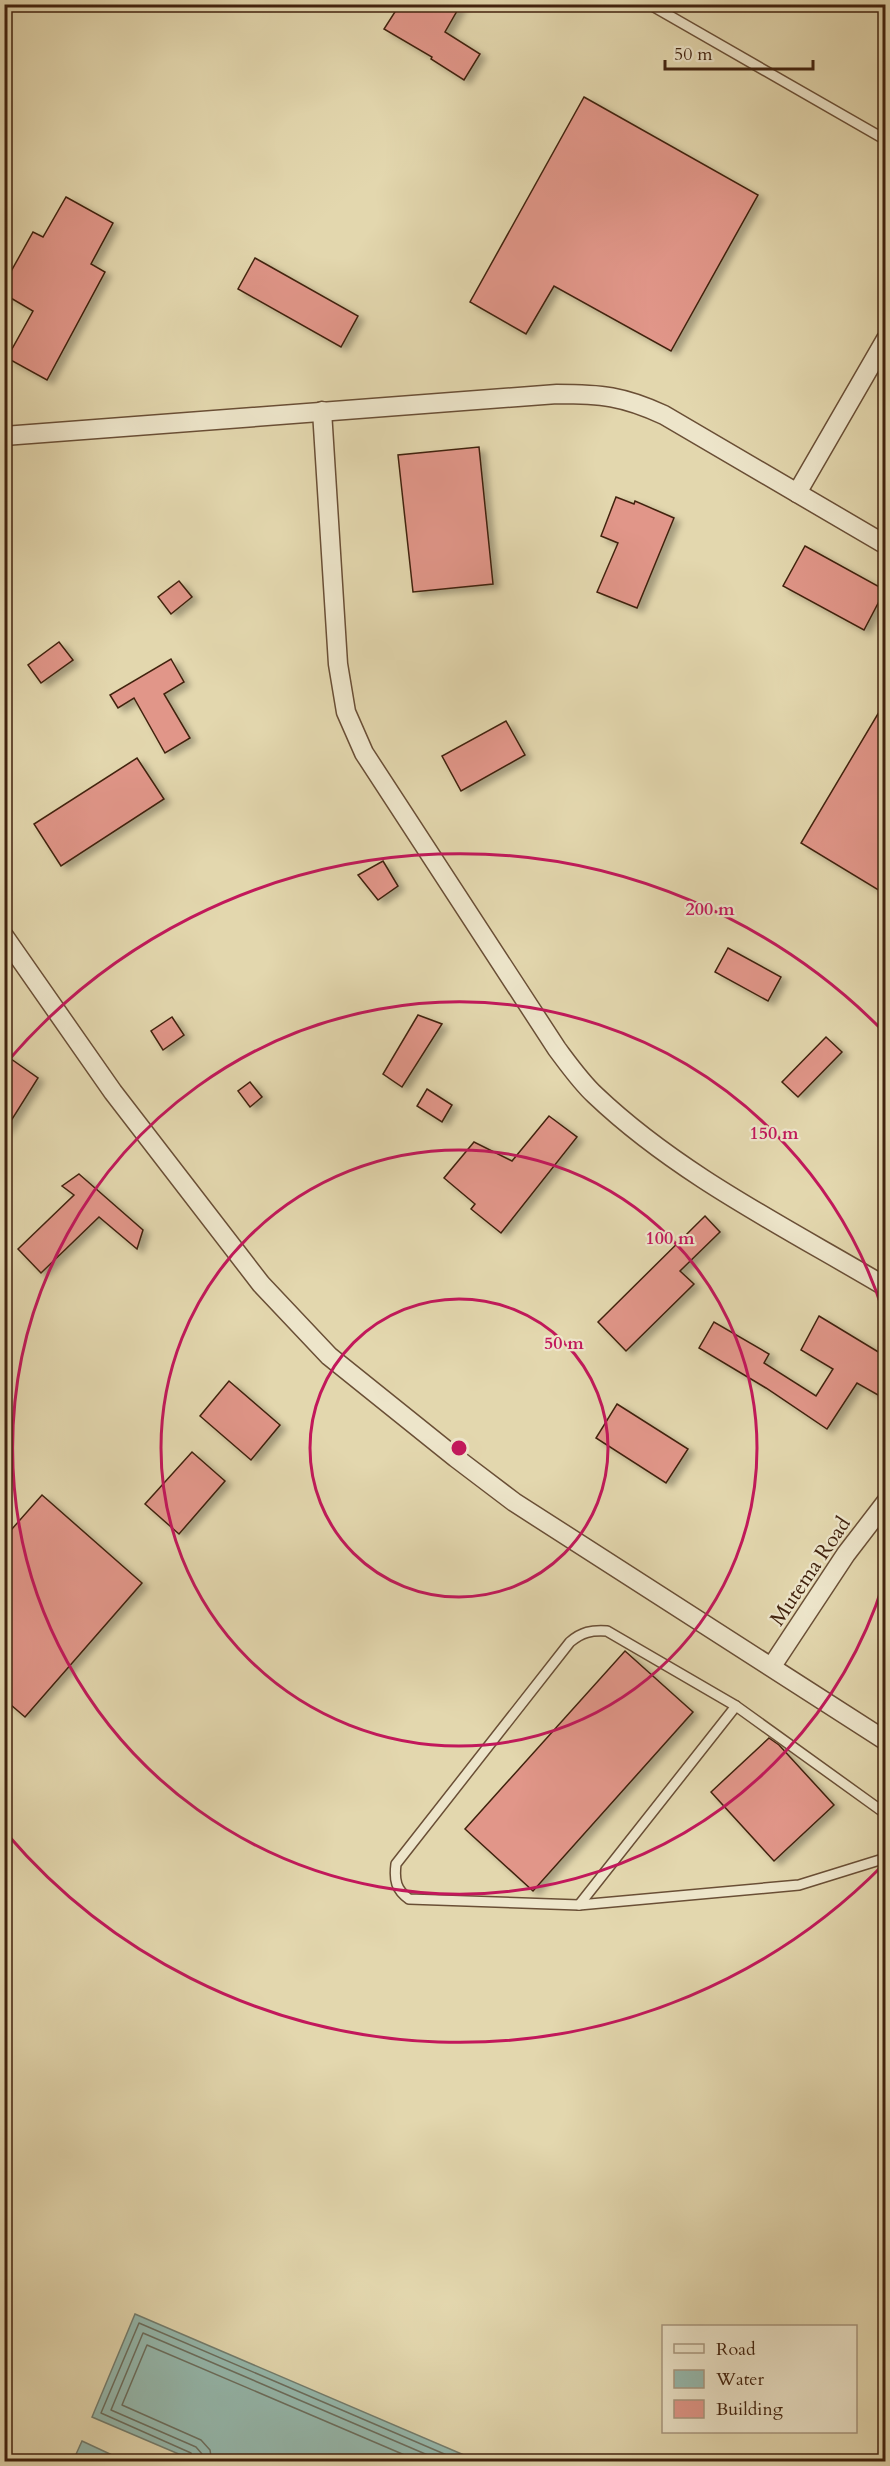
<svg xmlns="http://www.w3.org/2000/svg" width="890" height="2466" font-family="Cardo,serif">
<style>
.water{fill:#95b9ae;stroke:#737d6e;stroke-width:1.5}
.lines{fill:none;stroke-linecap:round;stroke-linejoin:round}
.shore{stroke:#6b6e5e;stroke-width:1.5}
.building{fill:#e19689;stroke:#41220e;stroke-width:1.5;filter:url(#shadow)}
.lane-casing{stroke:#6a4f36;stroke-width:12}
.street-casing{stroke:#6a4f36;stroke-width:21}
.lane{stroke:#ede5ca;stroke-width:9}
.street{stroke:#ede5ca;stroke-width:18}
.ring{fill:none;stroke:#c2185b;stroke-width:3}
.labels{text-anchor:middle;stroke-width:4.5;stroke-linejoin:round;paint-order:stroke}
.street-label{font-size:21px;fill:#41220e;stroke:#ede5ca}
.centre{fill:#c2185b;stroke:#ede5ca;stroke-width:3}
.ring-label{font-size:18px;text-anchor:middle;font-weight:bold;fill:#c2185b;stroke:#ede5ca;stroke-width:4.5;stroke-linejoin:round;paint-order:stroke}
</style>
<defs>
<filter id="shadow"><feDropShadow dx="6" dy="4" stdDeviation="3" flood-color="#0004"/></filter>
</defs>
<rect width="100%" height="100%" fill="#e3d7ae"/>
<filter id="stains"><feTurbulence type="fractalNoise" baseFrequency=".00333" numOctaves="4"/><feColorMatrix values="0 0 0 0 .2 0 0 0 0 .09 0 0 0 0 .02 0 0 0 .5 -.17"/></filter>
<radialGradient id="worn" r=".72"><stop offset=".6" stop-color="#630" stop-opacity="0"/><stop offset="1" stop-color="#630" stop-opacity=".3"/></radialGradient>
<g class="water">
<path d="M 135,2314 L 478,2461 L 195,2461 L 92,2417 Z"/>
<path d="M 82,2441 L 125,2461 L 73,2461 Z"/>
</g>
<g class="lines">
<g class="shore">
<path d="M 195,2462 L 191,2453 L 101,2413 L 139,2323 L 463,2462"/>
<path d="M 203,2462 L 202,2454 L 196,2447 L 111,2410 L 143,2333 L 444,2462"/>
<path d="M 212,2462 L 210,2450 L 201,2440 L 122,2405 L 147,2345 L 421,2462"/>
</g>
</g>
<g class="building">
<path d="M 400,4 L 461,4 L 445,32 L 480,54 L 464,80 L 431,59 L 432,57 L 384,29 Z"/>
<path d="M 584,97 L 758,195 L 671,351 L 554,286 L 526,334 L 470,302 Z"/>
<path d="M 66,197 L 113,223 L 91,264 L 105,272 L 47,380 L 7,358 L 33,311 L 4,294 L 4,284 L 33,232 L 43,237 Z"/>
<path d="M 255,258 L 358,316 L 341,347 L 238,289 Z"/>
<path d="M 479,447 L 493,584 L 413,592 L 398,455 Z"/>
<path d="M 616,497 L 634,504 L 635,501 L 674,518 L 637,608 L 597,592 L 618,543 L 601,536 Z"/>
<path d="M 805,546 L 885,590 L 864,630 L 783,586 Z"/>
<path d="M 179,581 L 192,597 L 171,614 L 158,597 Z"/>
<path d="M 59,642 L 73,660 L 41,683 L 28,665 Z"/>
<path d="M 171,659 L 184,682 L 164,694 L 190,738 L 165,753 L 134,698 L 118,708 L 110,695 Z"/>
<path d="M 885,702 L 885,894 L 801,843 Z"/>
<path d="M 506,721 L 525,755 L 461,791 L 442,756 Z"/>
<path d="M 137,758 L 164,799 L 61,866 L 34,824 Z"/>
<path d="M 383,861 L 398,886 L 378,900 L 358,875 Z"/>
<path d="M 728,948 L 781,977 L 768,1001 L 715,972 Z"/>
<path d="M 418,1015 L 442,1024 L 402,1087 L 383,1074 Z"/>
<path d="M 172,1017 L 184,1035 L 163,1050 L 151,1031 Z"/>
<path d="M 826,1037 L 842,1052 L 798,1097 L 782,1082 Z"/>
<path d="M 4,1054 L 38,1078 L 4,1132 Z"/>
<path d="M 250,1082 L 262,1097 L 250,1107 L 238,1091 Z"/>
<path d="M 427,1089 L 452,1105 L 442,1122 L 417,1106 Z"/>
<path d="M 549,1116 L 577,1137 L 501,1233 L 471,1209 L 475,1204 L 444,1178 L 474,1142 L 512,1161 Z"/>
<path d="M 79,1174 L 143,1230 L 137,1249 L 99,1217 L 41,1273 L 18,1249 L 74,1195 L 62,1186 Z"/>
<path d="M 705,1216 L 720,1232 L 680,1271 L 694,1284 L 626,1351 L 598,1322 Z"/>
<path d="M 819,1316 L 885,1356 L 885,1382 L 878,1395 L 857,1383 L 827,1429 L 766,1388 L 699,1348 L 714,1322 L 769,1354 L 764,1363 L 816,1396 L 833,1369 L 801,1350 Z"/>
<path d="M 229,1381 L 280,1425 L 251,1460 L 200,1416 Z"/>
<path d="M 617,1404 L 688,1449 L 666,1483 L 596,1438 Z"/>
<path d="M 192,1452 L 225,1481 L 179,1534 L 145,1504 Z"/>
<path d="M 42,1495 L 142,1583 L 25,1717 L 4,1699 L 4,1538 Z"/>
<path d="M 625,1651 L 693,1712 L 533,1891 L 465,1829 Z"/>
<path d="M 769,1738 L 779,1745 L 834,1805 L 774,1861 L 711,1792 Z"/>
</g>
<g class="lines">
<defs>
<g id="lane">
<path d="M 649,4 L 886,140"/>
<path d="M 886,1814 L 736,1706 L 607,1631 C 591,1630 582,1632 570,1642 L 396,1864 C 394,1880 396,1890 409,1899 L 579,1905 L 799,1885 L 886,1858"/>
<path d="M 579,1905 L 736,1706"/>
</g>
<g id="street">
<path d="M 322,411 L 338,664 L 346,712 L 364,753 L 557,1049 C 569,1065 581,1082 595,1095 C 679,1175 787,1228 886,1287"/>
<path d="M 4,436 L 557,394 C 601,394 623,396 664,415 L 886,545"/>
<path d="M 797,493 L 886,339"/>
<path d="M 4,936 L 113,1092 L 261,1284 L 329,1356 L 456,1458 L 514,1502 L 886,1741"/>
<path d="M 772,1666 L 846,1554 L 886,1502"/>
</g>
</defs>
<use href="#lane" class="lane-casing"/>
<use href="#street" class="street-casing"/>
<use href="#lane" class="lane"/>
<use href="#street" class="street"/>
</g>
<g class="ring">
<circle cx="459" cy="1448" r="149"/>
<circle cx="459" cy="1448" r="298"/>
<path d="M884 1582A446 446 0 1 1 884 1314"/>
<path d="M883 1865A595 595 0 0 1 7 1834M7 1062A595 595 0 0 1 883 1031"/>
</g>
<g class="labels">
<g class="street-label">
<text transform="translate(810 1571) rotate(-56)" y="7">Mutema Road</text>
</g>
</g>
<circle cx="459" cy="1448" r="9" class="centre"/>
<g class="ring-label">
<text x="710" y="915">200 m</text>
<text x="774" y="1139">150 m</text>
<text x="670" y="1244">100 m</text>
<text x="564" y="1349">50 m</text>
</g>
<rect width="890" height="2466" fill="none" stroke="#e3d7ae" stroke-width="24"/>
<rect x="6" y="6" width="878" height="2454" fill="none" stroke="#41220e" stroke-width="3"/>
<rect x="12" y="12" width="866" height="2442" fill="none" stroke="#41220e" stroke-width="1.5"/>
<rect x="662" y="2325" width="195" height="108" fill="#ede5ca" stroke="#a8977f" stroke-width="1.5"/>
<rect x="674" y="2344" width="30" height="9" fill="#ede5ca" stroke="#a8977f" stroke-width="1.5"/>
<text x="716" y="2355" font-size="18" fill="#41220e">Road</text>
<rect x="674" y="2370" width="30" height="18" fill="#95b9ae" stroke="#a8977f" stroke-width="1.5"/>
<text x="716" y="2385" font-size="18" fill="#41220e">Water</text>
<rect x="674" y="2400" width="30" height="18" fill="#e19689" stroke="#a8977f" stroke-width="1.5"/>
<text x="716" y="2415" font-size="18" fill="#41220e">Building</text>
<path d="M665 60v9h148v-9" fill="none" stroke="#41220e" stroke-width="3"/>
<text x="674" y="60" font-size="18" fill="#41220e" stroke="#ede5ca" stroke-width="4.5" paint-order="stroke">50 m</text>
<rect width="100%" height="100%" filter="url(#stains)"/>
<rect width="100%" height="100%" fill="url(#worn)"/>
</svg>
